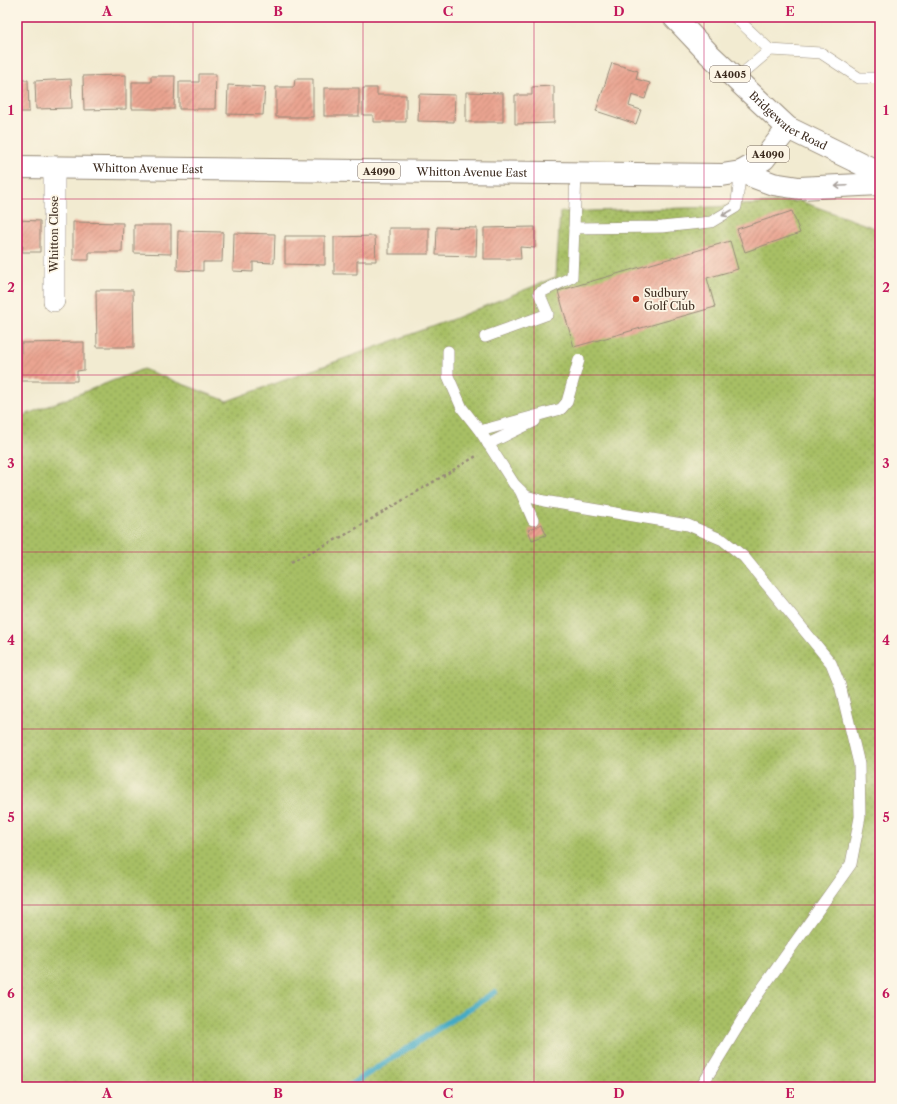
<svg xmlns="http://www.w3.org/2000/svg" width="897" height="1104" font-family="'Libre Caslon Text',serif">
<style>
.grass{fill:url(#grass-dots);stroke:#717442}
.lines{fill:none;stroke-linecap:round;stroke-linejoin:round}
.stream{stroke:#45aac5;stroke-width:6}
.building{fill:url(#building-hatch)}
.service-casing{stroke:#968a78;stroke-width:12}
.minor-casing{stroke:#968a78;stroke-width:22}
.primary-casing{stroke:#968a78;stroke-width:24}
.path{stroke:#968a78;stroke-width:2.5;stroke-dasharray:3 3;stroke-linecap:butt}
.service{stroke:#fff;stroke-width:11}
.minor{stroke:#fff;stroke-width:21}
.primary{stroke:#fff;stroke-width:22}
.oneway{stroke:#a79f9a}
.grid{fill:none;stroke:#c2185b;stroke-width:1;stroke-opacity:0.55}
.poi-dot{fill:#c8321e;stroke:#fcf5e5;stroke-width:1.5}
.labels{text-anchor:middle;stroke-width:3.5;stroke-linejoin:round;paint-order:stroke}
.shield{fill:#fcf5e5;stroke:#75675a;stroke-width:1}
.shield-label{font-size:10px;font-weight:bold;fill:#3b2a1e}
.street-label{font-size:11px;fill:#3b2a1e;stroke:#fcf5e5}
.poi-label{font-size:11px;fill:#3b2a1e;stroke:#fcf5e5;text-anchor:start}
.neatline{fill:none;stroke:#c2185b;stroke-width:1.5}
.grid-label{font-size:13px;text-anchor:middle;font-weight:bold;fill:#c2185b}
</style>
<defs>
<pattern id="grass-dots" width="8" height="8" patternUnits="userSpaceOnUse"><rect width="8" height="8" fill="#a7bf65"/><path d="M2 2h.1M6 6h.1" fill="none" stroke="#899b53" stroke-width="1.8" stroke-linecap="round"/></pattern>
<pattern id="building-hatch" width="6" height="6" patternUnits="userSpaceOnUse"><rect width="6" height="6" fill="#eaa491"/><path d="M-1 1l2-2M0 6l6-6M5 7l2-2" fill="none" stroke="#bf8676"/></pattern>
</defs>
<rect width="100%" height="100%" fill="#fcf5e5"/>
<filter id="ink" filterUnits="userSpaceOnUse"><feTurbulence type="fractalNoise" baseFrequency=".025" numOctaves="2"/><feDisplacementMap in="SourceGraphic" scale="8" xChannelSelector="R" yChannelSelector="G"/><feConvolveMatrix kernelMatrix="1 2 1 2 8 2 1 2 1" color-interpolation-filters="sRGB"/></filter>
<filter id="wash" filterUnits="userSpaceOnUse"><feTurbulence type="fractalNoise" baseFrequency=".012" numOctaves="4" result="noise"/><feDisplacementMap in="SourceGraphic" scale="16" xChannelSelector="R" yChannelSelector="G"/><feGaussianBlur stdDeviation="0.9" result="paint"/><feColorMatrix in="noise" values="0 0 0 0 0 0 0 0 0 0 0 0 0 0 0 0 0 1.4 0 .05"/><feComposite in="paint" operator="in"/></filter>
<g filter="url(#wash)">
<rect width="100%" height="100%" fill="#f2ebd1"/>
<path class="grass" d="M 800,201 L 880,230 L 880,1087 L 17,1087 L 17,418 L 143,369 L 227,401 L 453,319 L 556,277 L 560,212 L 714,207 Z"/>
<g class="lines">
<path class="stream" d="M 347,1087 L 495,992"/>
</g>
<g id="blocks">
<g class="building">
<path d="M 612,63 L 638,71 L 636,79 L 650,83 L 645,99 L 632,95 L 629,106 L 641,110 L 636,124 L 596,111 Z"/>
<path d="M 199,74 L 216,74 L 215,109 L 179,109 L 179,82 L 199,82 Z"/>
<path d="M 126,75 L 126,109 L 84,110 L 83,76 Z"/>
<path d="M 151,76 L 175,76 L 174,109 L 132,109 L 132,82 L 151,82 Z"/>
<path d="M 71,79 L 72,108 L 36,109 L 35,81 Z"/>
<path d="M 295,79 L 313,79 L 313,117 L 276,117 L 276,87 L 294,87 Z"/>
<path d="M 17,80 L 28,80 L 29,112 L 17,112 Z"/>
<path d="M 228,85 L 265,87 L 263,115 L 227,114 Z"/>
<path d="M 554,86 L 554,123 L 515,124 L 515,95 L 532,95 L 532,87 Z"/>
<rect x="324" y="88" width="35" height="28"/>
<path d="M 363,88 L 377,88 L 377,95 L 406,95 L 406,122 L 373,122 L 373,115 L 363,115 Z"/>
<path d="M 466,92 L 503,93 L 503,122 L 466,122 Z"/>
<path d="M 419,94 L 455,95 L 454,122 L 418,121 Z"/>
<path d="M 792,211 L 800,233 L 745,252 L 737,229 Z"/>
<path d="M 17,220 L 40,221 L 40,252 L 22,252 L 23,246 L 17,246 Z"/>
<path d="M 73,222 L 123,223 L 122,252 L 89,252 L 89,260 L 73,260 Z"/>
<path d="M 134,225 L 171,225 L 171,254 L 134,253 Z"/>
<path d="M 437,227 L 477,228 L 476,256 L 436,255 Z"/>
<path d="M 535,227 L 535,248 L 520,247 L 521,259 L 484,259 L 484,228 Z"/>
<rect x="389" y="228" width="40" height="26"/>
<path d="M 178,231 L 223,232 L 222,262 L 203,262 L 203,271 L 177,270 Z"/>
<path d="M 234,233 L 275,234 L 274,263 L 253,262 L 253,272 L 233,271 Z"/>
<path d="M 285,236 L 325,236 L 325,265 L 285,264 Z"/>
<path d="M 375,236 L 376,261 L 357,261 L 357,274 L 334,274 L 334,237 Z"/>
<path d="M 730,241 L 738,269 L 707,278 L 715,307 L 574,347 L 558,291 Z"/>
<path d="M 96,290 L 133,290 L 134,347 L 97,347 Z"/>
<path d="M 84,342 L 84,370 L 77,371 L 77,381 L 21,381 L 21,343 Z"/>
<path d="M 542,524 L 546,535 L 532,540 L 528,530 Z"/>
</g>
</g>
</g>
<g filter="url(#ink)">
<use href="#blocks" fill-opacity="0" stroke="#968a78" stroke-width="1"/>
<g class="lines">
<defs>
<g id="service">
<path d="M 735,17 L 770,50 L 821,53 L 859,78 L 880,78"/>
<path d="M 736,79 L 770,50"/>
<path d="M 576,173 L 574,228 L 662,227 L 711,222 L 736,207 L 741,172"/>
<path d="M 485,337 L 548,314 L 539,293 L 572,277 L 574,228"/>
<path d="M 448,351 L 448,376 L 462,408 L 480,431 L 561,409 L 567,402 L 579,360"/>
<path d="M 480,431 L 514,484 L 526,496 L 544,501 L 688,525 L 723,540 L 744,557 L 831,663 L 840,685 L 859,764 L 860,817 L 851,864 L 756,997 L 701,1087"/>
<path d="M 488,444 L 535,421"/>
<path d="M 520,490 L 533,520"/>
</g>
<path id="minor" d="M 54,167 L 54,301"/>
<g id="primary">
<path id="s1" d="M 674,17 L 709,54 L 788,128 L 880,173"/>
<path id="s2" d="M 17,167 L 722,175 L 741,172 L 764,159 L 788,128"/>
<path d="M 741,172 L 773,184 L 799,188 L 880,184"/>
</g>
</defs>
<use href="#service" class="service-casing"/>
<use href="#minor" class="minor-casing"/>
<use href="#primary" class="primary-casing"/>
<path class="path" d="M 291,562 L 345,535 L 478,455"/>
<use href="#service" class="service"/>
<use href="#minor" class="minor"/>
<use href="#primary" class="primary"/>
</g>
<defs><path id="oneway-shaft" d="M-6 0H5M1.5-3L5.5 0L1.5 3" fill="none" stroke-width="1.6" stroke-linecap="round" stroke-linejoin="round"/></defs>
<g class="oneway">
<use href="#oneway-shaft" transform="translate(841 186) rotate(177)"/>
<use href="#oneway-shaft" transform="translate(727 213) rotate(150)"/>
</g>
</g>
<path class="grid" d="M 193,17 L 193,1087M 363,17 L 363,1087M 534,17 L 534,1087M 704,17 L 704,1087M 17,199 L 880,199M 17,375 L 880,375M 17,552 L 880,552M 17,729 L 880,729M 17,905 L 880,905"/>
<circle class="poi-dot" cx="636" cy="299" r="4"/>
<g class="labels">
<g class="shield">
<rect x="710" y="66" width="40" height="16" rx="3"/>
<rect x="747" y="146" width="42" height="16" rx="3"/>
<rect x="358" y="163" width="42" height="16" rx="3"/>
</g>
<g class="shield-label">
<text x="730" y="78">A4005</text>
<text x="768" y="158">A4090</text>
<text x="379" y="175">A4090</text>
</g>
<g class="street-label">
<text dy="4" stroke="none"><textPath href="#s1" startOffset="155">Bridgewater Road</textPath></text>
<text dy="4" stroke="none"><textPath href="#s2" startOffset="131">Whitton Avenue East</textPath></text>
<text dy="4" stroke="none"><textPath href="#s2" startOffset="455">Whitton Avenue East</textPath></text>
<text transform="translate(54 234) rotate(-90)" y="4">Whitton Close</text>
</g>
<g class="poi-label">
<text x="644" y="297">Sudbury<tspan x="644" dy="13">Golf Club</tspan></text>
</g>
</g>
<rect width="897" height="1104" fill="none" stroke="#fcf5e5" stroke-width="44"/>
<rect x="22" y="22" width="853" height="1060" class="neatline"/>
<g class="grid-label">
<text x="107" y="16">A</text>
<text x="278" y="16">B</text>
<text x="448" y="16">C</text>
<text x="619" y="16">D</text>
<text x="790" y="16">E</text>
<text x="11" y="115">1</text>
<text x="886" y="115">1</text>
<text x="11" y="292">2</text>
<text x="886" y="292">2</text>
<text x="11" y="468">3</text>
<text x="886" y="468">3</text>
<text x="11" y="645">4</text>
<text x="886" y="645">4</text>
<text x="11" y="822">5</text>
<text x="886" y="822">5</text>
<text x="11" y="998">6</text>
<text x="886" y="998">6</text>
<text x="107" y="1098">A</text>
<text x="278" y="1098">B</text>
<text x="448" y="1098">C</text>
<text x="619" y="1098">D</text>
<text x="790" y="1098">E</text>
</g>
</svg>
